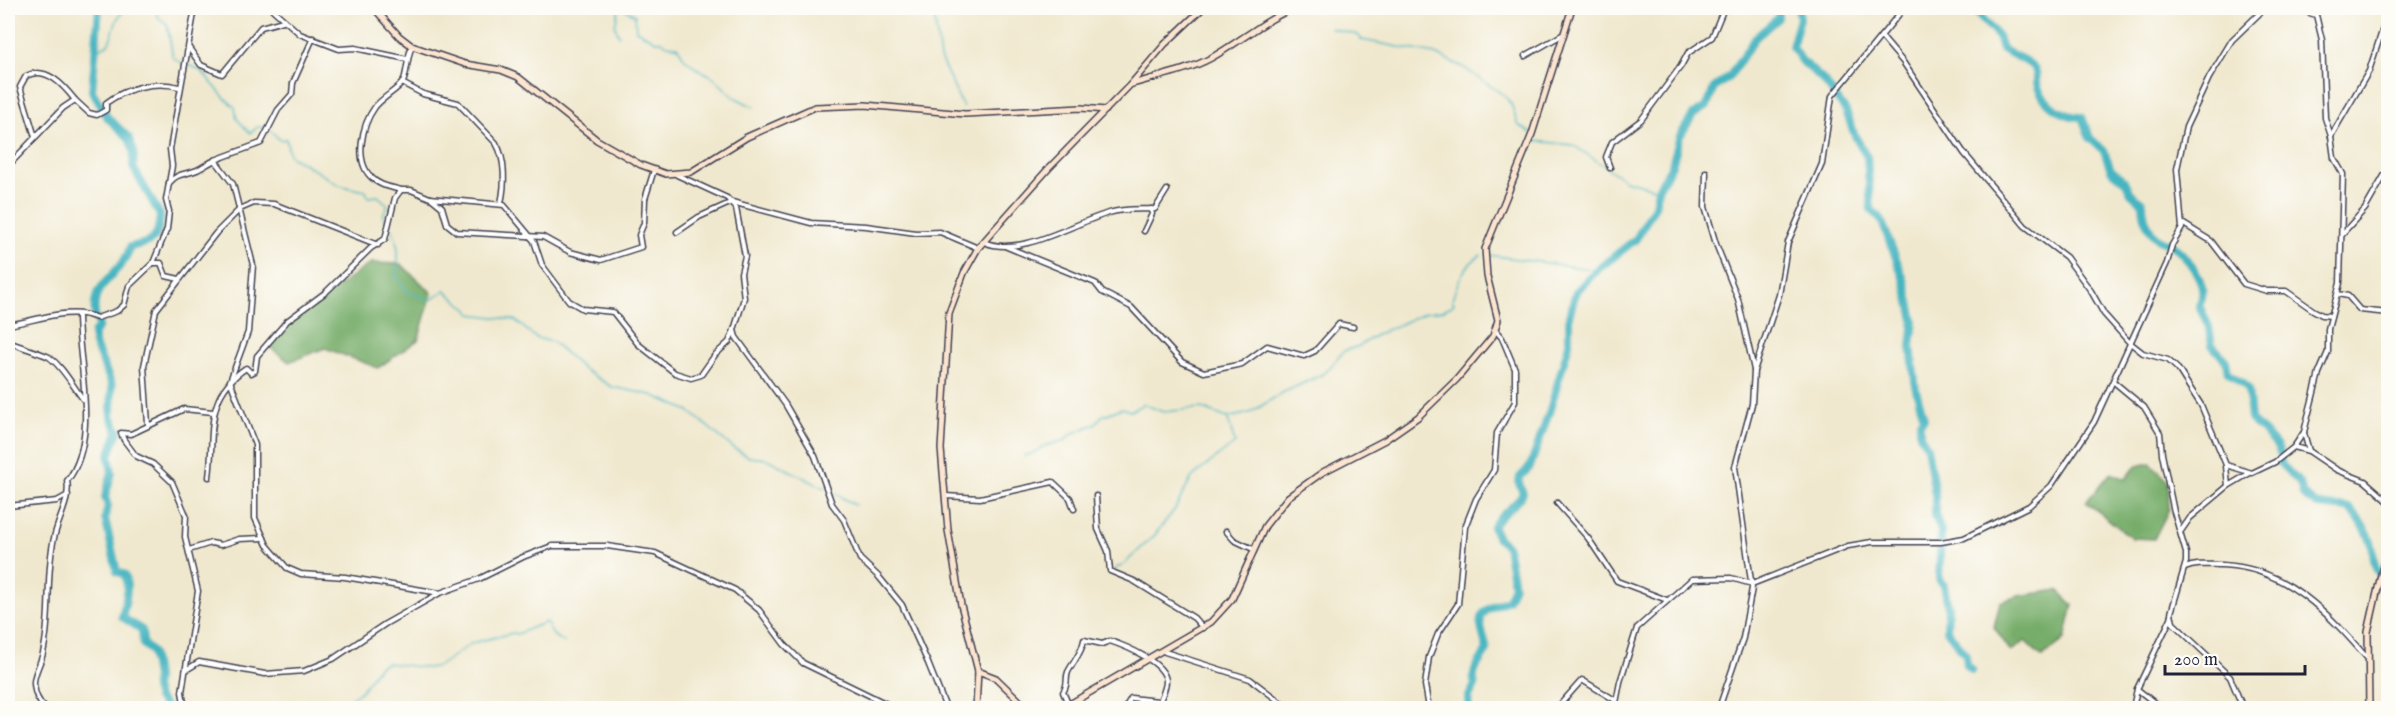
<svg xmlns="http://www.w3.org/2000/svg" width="2396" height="716" font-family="'IM FELL English',serif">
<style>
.forest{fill:#77ad6b;stroke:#4c6853;stroke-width:1.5}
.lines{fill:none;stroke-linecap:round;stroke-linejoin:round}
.stream{stroke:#47b5c1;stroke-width:1.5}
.river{stroke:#47b5c1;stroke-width:8}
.street-casing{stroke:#414051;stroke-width:7}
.secondary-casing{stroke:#414051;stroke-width:8}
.street{stroke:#fff;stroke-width:4}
.secondary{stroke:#fce5d0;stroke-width:5}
</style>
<rect width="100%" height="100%" fill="#fdfcf7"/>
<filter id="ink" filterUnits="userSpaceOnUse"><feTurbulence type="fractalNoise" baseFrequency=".0167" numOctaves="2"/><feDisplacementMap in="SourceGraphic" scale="12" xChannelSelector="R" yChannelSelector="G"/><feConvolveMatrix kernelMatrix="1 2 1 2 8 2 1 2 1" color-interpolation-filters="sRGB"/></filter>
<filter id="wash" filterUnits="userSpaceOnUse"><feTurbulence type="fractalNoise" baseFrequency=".008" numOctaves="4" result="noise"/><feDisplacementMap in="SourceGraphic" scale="24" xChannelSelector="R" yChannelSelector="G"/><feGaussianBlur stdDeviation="1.35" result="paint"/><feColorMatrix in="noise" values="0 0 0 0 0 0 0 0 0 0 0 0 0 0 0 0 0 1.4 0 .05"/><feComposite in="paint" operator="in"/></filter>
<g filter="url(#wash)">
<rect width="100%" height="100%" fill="#f0e8ce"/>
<g class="forest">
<path d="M 371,263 L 401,264 L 432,293 L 418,340 L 378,368 L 325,348 L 289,362 L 268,346 L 291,320 Z"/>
<path d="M 2151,463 L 2168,481 L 2169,509 L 2154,539 L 2132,538 L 2086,502 L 2111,473 L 2126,479 L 2136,466 Z"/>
<path d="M 2058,590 L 2073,605 L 2065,639 L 2042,657 L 2025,641 L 2011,652 L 1994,627 L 2000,602 L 2018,596 Z"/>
</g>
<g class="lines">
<g class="stream">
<path d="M 154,8 L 159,18 L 167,24 L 173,58 C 183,65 195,65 203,73 C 214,84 223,99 235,107 L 237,119 L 250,133 L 258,127 L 267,128"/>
<path d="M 619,8 L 615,26 L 619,36"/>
<path d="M 623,8 L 635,15 L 636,30 L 656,41 L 662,41 L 667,45 L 677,46 L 685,59 L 696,68 L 712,76 L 734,97 L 754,107"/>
<path d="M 933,8 L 940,58 L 963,107"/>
<path d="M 1330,28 L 1358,35 L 1362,40 L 1435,54 L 1463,67 L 1505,96 L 1512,106 L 1518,125 L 1531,133"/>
<path d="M 94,47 L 100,49 L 108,44 C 116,30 113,16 129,8"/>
<path d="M 271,131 L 280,140 L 286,139 L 290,156 C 307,164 322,175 337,184 C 345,188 358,189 366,191 L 368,197 L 378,196 L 388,205 L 383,215 L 387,222"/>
<path d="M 1534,137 L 1536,141 L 1573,145 L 1625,180 L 1658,189"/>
<path d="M 390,226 C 400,242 399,258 396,276 L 408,292 L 431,300 L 445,290 C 454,300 464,303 471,314 L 515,320 L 536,338 L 553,342 L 583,369 L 612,387 L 652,395 L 689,411 L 732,447 L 749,457 L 767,459 L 824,488"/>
<path d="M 1488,255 L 1597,270"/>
<path d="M 1024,456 L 1036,452 L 1044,446 L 1066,440 L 1071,434 L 1095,424 L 1102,416 L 1122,408 L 1130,411 L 1144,404 L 1163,412 L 1201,408 L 1227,418 L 1250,413 L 1282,393 L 1325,373 L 1344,351 L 1359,346 L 1378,334 L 1427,312 L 1442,311 L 1454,304 L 1452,300 C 1458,281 1463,266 1481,255"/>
<path d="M 832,492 L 855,505"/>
<path d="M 1116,568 L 1122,566 L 1154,536 L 1175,509 L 1192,477 L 1235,443 L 1228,419"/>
<path d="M 339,708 L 361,691 L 379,666 L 387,663 L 427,668 L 439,666 L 472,643 L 513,633 L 517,634 L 546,622 L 553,635 L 564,642"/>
</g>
<g class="river">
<path d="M 99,8 L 92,91 L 108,118 L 129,138 L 134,152 L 133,167 L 160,215 C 158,241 153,242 130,247 C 125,272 90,283 95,313 C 95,317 98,322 99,326 L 94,333 L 94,342 L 112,385 L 111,416 L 118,431 L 109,456 L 112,473 L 105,497 L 108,506 L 105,518 L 117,572 L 124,574 C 130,585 125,605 122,617 L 142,630 L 143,644 L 152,652 L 156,677 L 155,688 L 158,698 L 167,708"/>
<path d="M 1798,8 L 1800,18 L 1792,47 L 1803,62 L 1824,81 L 1846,111 L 1855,136 L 1867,157 L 1871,209 L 1881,219 L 1906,285 L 1914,320 L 1911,346 L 1916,390 L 1924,418 L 1920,423 L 1920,435 L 1927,446 L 1935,495 L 1935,515 L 1941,531 L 1939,580 L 1944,585 L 1948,607 L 1947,630 L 1966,655 L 1967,665 L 1972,670"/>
<path d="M 1972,8 L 1998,36 L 2002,49 C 2011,55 2029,60 2035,69 C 2038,74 2036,81 2038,87 C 2044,104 2063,117 2082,117 L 2090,138 L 2104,151 L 2111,170 L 2125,181 L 2131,193 L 2143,203 C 2143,217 2149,236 2164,242 C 2170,244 2176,246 2180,251 C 2192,265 2210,286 2199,305 L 2209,327 L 2212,345 L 2226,361 L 2228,372 L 2248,388 L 2251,419 C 2262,434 2283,442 2281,464 L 2300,483 L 2303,495 L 2317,505 L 2349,508 C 2359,518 2372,537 2373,551 C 2374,560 2374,566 2379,574"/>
<path d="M 1469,708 L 1468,698 L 1475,685 C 1470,670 1480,663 1487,650 C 1479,617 1472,614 1508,600 L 1514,586 L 1507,546 L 1498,538 L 1493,527 C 1503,509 1513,511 1523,493 L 1519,483 L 1520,477 L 1530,467 L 1549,413 L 1569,344 L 1569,316 L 1576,292 L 1597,270 L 1636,239 L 1655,206 L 1658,189 L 1672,165 L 1680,136 L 1693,115 L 1707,106 L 1714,88 L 1730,76 L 1755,38 L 1778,18 L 1778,8"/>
</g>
</g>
</g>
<g filter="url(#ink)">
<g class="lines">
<defs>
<g id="street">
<path d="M 271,8 L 300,34 L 339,49 L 355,48 L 407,59"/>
<path d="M 1881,36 L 1903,62 L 1964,153 L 2025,226 L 2066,257 L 2091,291 L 2104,314 L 2129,342 L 2143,353 L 2168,360 L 2178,369 L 2201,405 L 2226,465 L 2252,473 L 2275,462 L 2294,447 L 2304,432 L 2319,373 L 2328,352 L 2328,329 L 2340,283 L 2343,174 L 2334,158 L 2331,136 L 2325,118 L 2322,40 L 2316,15 L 2294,8"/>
<path d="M 189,48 L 201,65 L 222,74 L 261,27 L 283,21"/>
<path d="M 1525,56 L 1562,35"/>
<path d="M 402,83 L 423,94 L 458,103 L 496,143 C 506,160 505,185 501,203"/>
<path d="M 2331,136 L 2369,71 L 2388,13"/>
<path d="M 35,137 L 20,87 L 26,76 C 46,65 64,86 75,100"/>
<path d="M 215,160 L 261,143 L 278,110 L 292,94 L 293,83 L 313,38"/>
<path d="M 8,166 L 63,108 L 75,100 L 89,113 L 97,115 L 106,110 L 106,103 C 126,88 155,80 179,87"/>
<path d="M 1610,168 L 1606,157 L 1612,142 L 1641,120 L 1681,66 L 1688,53 L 1712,37 L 1724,8"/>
<path d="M 1706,172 L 1705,207 L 1716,244 L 1738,299 L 1754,370"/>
<path d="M 677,175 L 727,198 L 736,208 L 745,256 L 741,273 L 744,298 L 734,330 L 736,337 L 785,404 L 815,456 L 832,504 L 844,520 L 860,559 L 879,577 L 902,605 L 928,663 L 946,708"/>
<path d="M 169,183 C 178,172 186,175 197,170 C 203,167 209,163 215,160 L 233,184 L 253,265 L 248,332 L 230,381 L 255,445 L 255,518 L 267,545 L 287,568 L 301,574 L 345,577 L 440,593 L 479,579 L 523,557 L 552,546 L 607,546 L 655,553 L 735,590 L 759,610 L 784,644 L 803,663 L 895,708"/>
<path d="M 401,190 C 391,187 379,186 371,177 C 354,160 362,125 375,107 C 383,97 396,91 403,82 C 407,75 407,56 412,46"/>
<path d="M 431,198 L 442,207 L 447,224 L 457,232 L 543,237 L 570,252 L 601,260 L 641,247 L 639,235 L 644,223 L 645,199 L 654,170"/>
<path d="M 2182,223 L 2211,241 L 2244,284 L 2267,291 L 2286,291 L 2313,310 L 2322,315 L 2331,316"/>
<path d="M 1144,231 L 1152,214 L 1151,209"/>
<path d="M 677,232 L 699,217 L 732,202 L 811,223 L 866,226 L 916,233 L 940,232 L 978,248"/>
<path d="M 2342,234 L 2365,209 L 2388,169"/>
<path d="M 984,242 C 1020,258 1073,223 1109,213 C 1125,208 1139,210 1155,209 L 1167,190"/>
<path d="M 1007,247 L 1095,283 L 1102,292 L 1131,307 L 1182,362 L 1204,372 L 1242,364 L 1267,346 L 1304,356 L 1315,351 L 1339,324 L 1353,327"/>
<path d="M 153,263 L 161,263 L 166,276 L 179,279"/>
<path d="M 2338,294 L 2348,296 L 2360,310 L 2388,313"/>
<path d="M 8,325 C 35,321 70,306 97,318 L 117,311 L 124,305 L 129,286 L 153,263 L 167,229 L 169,211 L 166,200 L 172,166 L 170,149 L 195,8"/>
<path d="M 8,342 C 16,345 43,354 49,357 C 63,367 72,385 83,399"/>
<path d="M 2114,382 L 2144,407 L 2160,433 L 2162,454 L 2174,512 L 2186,553 L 2186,562 L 2171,613 L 2173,623 L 2230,677 L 2243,708"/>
<path d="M 148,424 L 144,366 L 156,310 L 216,233 L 240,209 L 254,203 L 274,204 L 378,245"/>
<path d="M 2304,433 L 2309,451"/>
<path d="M 2294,447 L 2309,451 L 2337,470 L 2365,481 L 2388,501"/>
<path d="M 2226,466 L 2228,486 L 2250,473"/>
<path d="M 209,477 C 215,434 203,397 246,368 L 251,373 L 255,371 L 257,356 L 287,321 L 326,292 L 371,248 L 385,239 L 395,198 L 401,190 L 411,190 L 430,198 L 504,205 L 534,241 L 542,265 L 569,301 L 583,309 L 613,312 L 638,344 L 675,373 L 691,378 L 701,375 L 715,355 L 729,342 L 734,330"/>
<path d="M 945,496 L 980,498 L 1053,482 L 1070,498 L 1074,509"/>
<path d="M 1096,496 L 1098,529 L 1108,551 L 1110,571 L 1134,581 L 1194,618 L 1203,628"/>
<path d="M 1557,503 L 1588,538 L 1617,581 L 1667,600"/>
<path d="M 8,506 L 57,501 L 68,495"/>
<path d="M 1226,531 L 1234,540 L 1253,549"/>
<path d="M 2181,531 L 2190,518 L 2228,486"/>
<path d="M 189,550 L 211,543 L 221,545 L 239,539 L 264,538"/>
<path d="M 2185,568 C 2197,563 2209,565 2222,565 C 2286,567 2329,614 2368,659"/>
<path d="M 2383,570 L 2388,574"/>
<path d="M 1165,652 L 1250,679 L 1288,708"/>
<path d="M 186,670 L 199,662 L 265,674 L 304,671 L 333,659 L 385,624 L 438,594"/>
<path d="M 2137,689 L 2161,708"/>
<path d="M 45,708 C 38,701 35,695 34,684 C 33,675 41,663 43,653 C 52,615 45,576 54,538 C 58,519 71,499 67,481 C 100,440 78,364 78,315"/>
<path d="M 185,708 L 182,692 L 198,591 L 185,537 L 186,515 L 172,482 L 153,464 L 136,456 L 124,440 L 121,433 L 131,434 L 184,409 L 213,412"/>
<path d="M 1070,708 L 1063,692 C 1069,684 1065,679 1068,672 C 1073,662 1082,653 1084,640 L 1102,644 L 1110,641 C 1125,646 1165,662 1166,681 C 1166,691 1159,699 1158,708"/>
<path d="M 1125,708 L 1131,698 L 1158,701"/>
<path d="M 1429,708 L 1425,685 L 1429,657 L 1438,634 L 1458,604 L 1465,527 L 1476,499 L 1494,470 L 1497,433 L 1515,402 L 1515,369 L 1502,338 L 1496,331"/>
<path d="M 1557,708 L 1582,680 L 1615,700"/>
<path d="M 1615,708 L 1620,682 L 1637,628 L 1692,579 L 1731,578 L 1752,584 L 1848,546 L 1872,542 L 1941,542 L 1964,538 L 2029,506 L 2051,486 L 2094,422 L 2167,263 L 2172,245 L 2182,228 L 2177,169 L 2186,127 L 2209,78 L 2232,40 L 2265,8"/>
<path d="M 1719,708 L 1743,638 L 1752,588 L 1735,467 L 1752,404 L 1754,371 L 1779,295 L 1788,242 L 1822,164 L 1832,96 L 1904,8"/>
<path d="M 2133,708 L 2137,689 L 2171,618"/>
</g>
<g id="secondary">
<path d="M 374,8 L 399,36 L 412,46 L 465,64 L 501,70 L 518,77 L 597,140 L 641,165 L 666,174 L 691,172 L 747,137 L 815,107 L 865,105 L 965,114 L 1081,108 L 1106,110"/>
<path d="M 1132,84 C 1158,76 1187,71 1211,58 C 1240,42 1264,20 1294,8"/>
<path d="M 978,671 L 996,678 L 1027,708"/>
<path d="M 976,708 L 978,671 L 961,605 L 948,530 L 941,449 L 949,313 L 964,273 L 978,248 L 1049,168 L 1131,84 L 1165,44 L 1203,8"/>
<path d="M 1063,708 L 1211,622 L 1232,599 L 1265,526 L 1288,497 L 1323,472 L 1385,440 L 1418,417 L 1457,379 L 1493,336 L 1498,320 L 1487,276 L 1485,249 L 1532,134 L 1572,8"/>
<path d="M 2369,708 L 2368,632 L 2388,544"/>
</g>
</defs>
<use href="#street" class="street-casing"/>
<use href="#secondary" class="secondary-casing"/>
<use href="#street" class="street"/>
<use href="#secondary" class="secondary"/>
</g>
</g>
<rect width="2396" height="716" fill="none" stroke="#fdfcf7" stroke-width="30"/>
<path d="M2165 665v9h140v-9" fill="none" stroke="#22223b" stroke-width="3"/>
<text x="2174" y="665" font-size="18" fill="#22223b" stroke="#fdfcf7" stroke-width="4.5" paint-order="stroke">200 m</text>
</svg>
